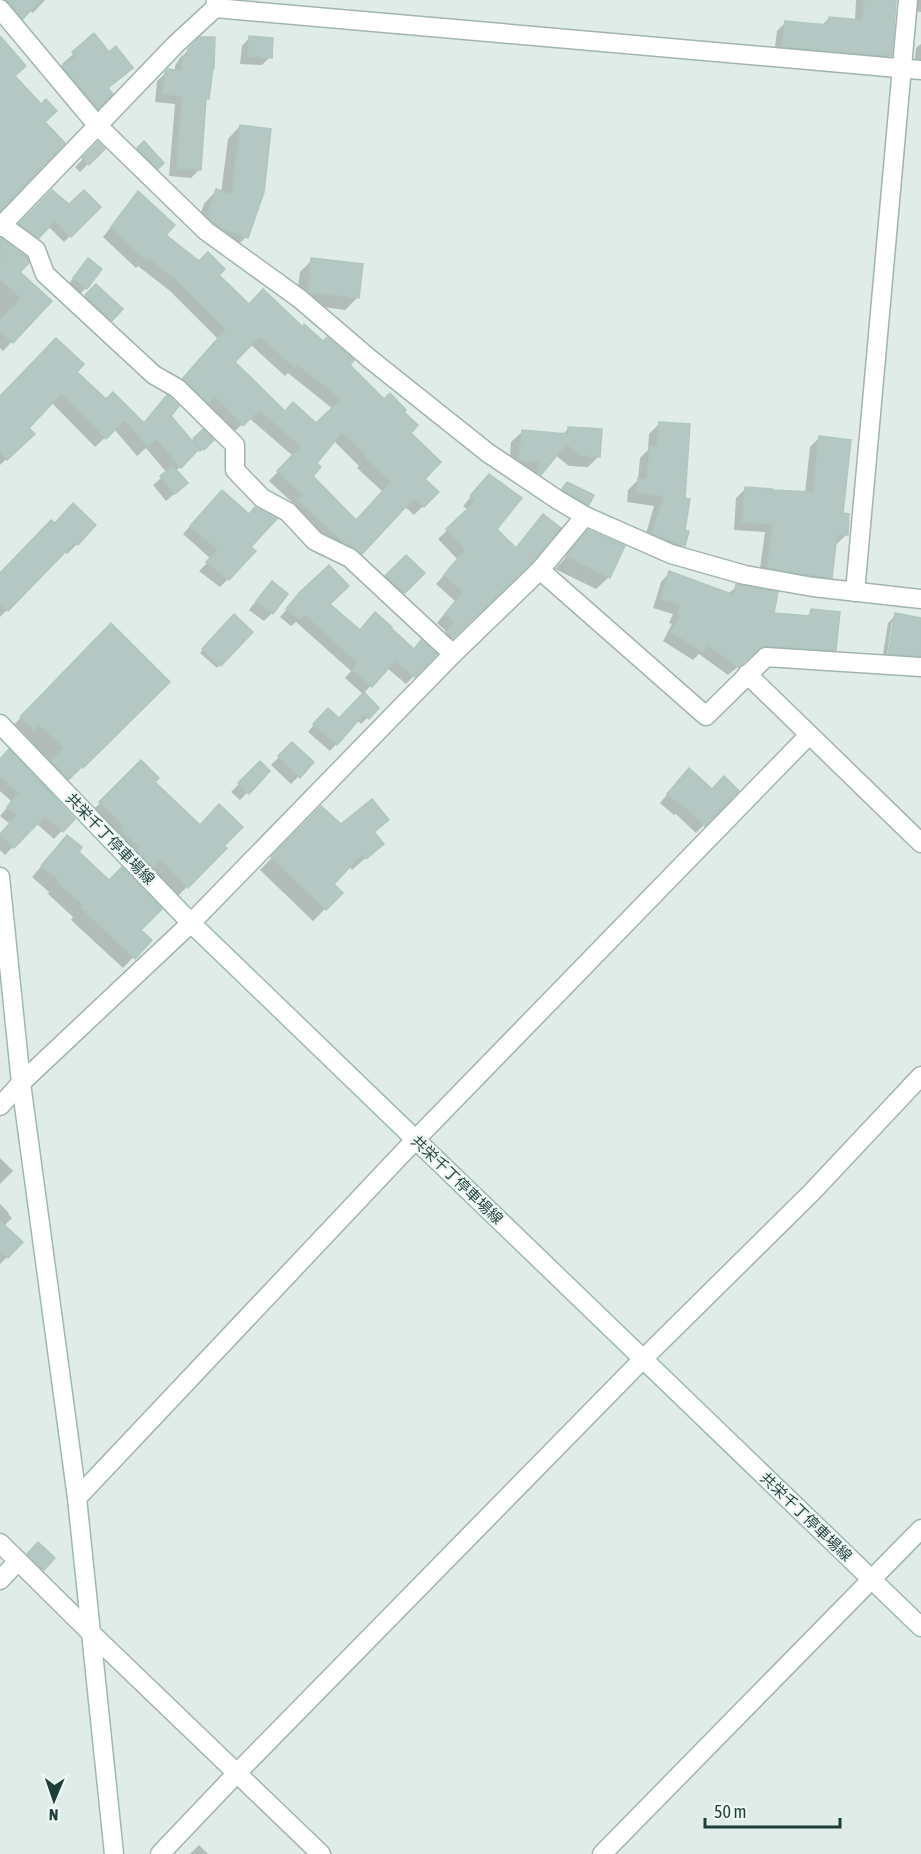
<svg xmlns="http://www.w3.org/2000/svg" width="921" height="1854" font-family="'Asap Condensed','Noto Sans JP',sans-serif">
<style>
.shadow{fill:#0003;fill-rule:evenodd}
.building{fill:#b4c7c2;stroke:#b0c6c1;stroke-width:1.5;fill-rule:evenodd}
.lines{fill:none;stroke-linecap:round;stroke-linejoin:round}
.street-casing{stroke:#a1b4b0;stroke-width:21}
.secondary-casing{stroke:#9cb9b3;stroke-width:21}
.street{stroke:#fff;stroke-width:18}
.secondary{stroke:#fff;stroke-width:18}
.labels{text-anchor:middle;stroke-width:4.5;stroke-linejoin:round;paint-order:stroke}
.street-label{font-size:15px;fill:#1e3e3a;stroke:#eff8f5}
</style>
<rect width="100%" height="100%" fill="#dfece8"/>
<g class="shadow">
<path d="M 0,0 L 45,0 L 33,13 L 29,10 L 13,26 L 0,12 Z"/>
<path d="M 856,0 L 894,0 L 890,55 L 881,64 L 774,55 L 777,31 L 786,22 L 821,26 L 829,18 L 855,21 Z"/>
<path d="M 904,0 L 921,0 L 921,12 L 911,11 Z"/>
<path d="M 94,36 L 108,54 L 131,67 L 107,89 L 111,94 L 86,118 L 53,78 L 64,67 L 62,64 Z"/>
<path d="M 250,37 L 270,57 L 262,65 L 240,64 L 242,46 Z"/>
<path d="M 201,39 L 208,98 L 205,101 L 199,170 L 191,178 L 169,176 L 175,104 L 155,102 L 157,81 L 168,71 L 175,71 L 175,66 L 180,58 Z"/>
<path d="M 921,44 L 921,70 L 914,67 L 916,48 Z"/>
<path d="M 240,126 L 246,237 L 234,249 L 195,229 L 204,204 L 216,191 L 221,193 L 228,139 Z"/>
<path d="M 144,143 L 162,163 L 149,176 L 130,157 Z"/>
<path d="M 98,144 L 103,149 L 80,172 L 75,167 Z"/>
<path d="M 52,192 L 69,206 L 99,207 L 64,242 L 48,226 L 31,244 L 14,231 Z"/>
<path d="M 138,193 L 164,235 L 217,275 L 249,306 L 302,328 L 304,326 L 348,365 L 384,401 L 401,412 L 423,479 L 437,492 L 414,515 L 404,506 L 352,562 L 290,510 L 295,505 L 269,481 L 293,456 L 249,418 L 233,433 L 175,388 L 218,339 L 170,291 L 138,266 L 136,268 L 103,237 L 130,202 ZM 250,344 L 285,376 L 288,373 L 333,409 L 316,425 L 284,413 L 233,362 ZM 333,440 L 359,466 L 357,468 L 383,492 L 356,522 L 311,476 L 315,463 Z"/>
<path d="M 0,239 L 25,258 L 18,272 L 50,301 L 3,351 L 0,348 Z"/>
<path d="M 88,260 L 86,288 L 78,296 L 66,287 Z"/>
<path d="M 312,260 L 358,297 L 345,310 L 296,303 L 300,272 Z"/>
<path d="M 96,286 L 121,309 L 103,328 L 78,304 Z"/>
<path d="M 75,372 L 106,401 L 143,424 L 167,397 L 169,416 L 191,442 L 203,431 L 212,440 L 200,452 L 196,449 L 176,471 L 178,491 L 166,501 L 153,485 L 167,473 L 146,448 L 137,456 L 114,429 L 95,447 L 51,402 L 27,428 L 23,444 L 0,465 L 0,397 Z"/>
<path d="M 659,424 L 683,531 L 687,532 L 683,545 L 673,556 L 643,544 L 654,506 L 627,502 L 628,490 L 638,480 L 640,458 L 648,450 L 649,434 Z"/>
<path d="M 569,428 L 599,456 L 588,467 L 569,466 L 555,455 L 529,485 L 509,470 L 511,442 L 522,432 L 562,435 Z"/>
<path d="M 819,438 L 846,535 L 837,544 L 834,544 L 830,577 L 821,586 L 759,576 L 765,532 L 734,530 L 736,498 L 745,489 L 805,493 L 810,447 Z"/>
<path d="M 489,476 L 495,529 L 515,549 L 543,516 L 531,561 L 443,646 L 439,642 L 447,632 L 437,623 L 455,601 L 436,584 L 458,560 L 438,539 L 468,510 L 463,506 Z"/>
<path d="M 568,483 L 592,495 L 588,504 L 580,512 L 560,492 Z"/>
<path d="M 214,500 L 249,547 L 228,579 L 220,587 L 199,571 L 211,559 L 183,534 Z"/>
<path d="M 73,506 L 77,544 L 67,554 L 64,551 L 0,617 L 0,575 Z"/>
<path d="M 589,532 L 609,577 L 596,589 L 555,569 Z"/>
<path d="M 406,557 L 423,573 L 396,600 L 379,585 Z"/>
<path d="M 670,572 L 728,594 L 737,586 L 772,614 L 806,617 L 812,611 L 835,650 L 826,659 L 752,655 L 728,675 L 699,654 L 693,660 L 663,641 L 672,624 L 669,623 L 673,614 L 653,608 L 661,582 Z"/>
<path d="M 264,591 L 272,613 L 264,621 L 249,610 Z"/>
<path d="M 293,602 L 329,604 L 359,631 L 389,628 L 413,650 L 435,654 L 406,684 L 387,668 L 363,694 L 377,708 L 361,724 L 357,720 L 330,751 L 308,732 L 321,716 L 339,720 L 364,695 L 345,678 L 351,671 L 296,622 L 291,626 L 280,617 Z"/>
<path d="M 896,615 L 921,627 L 921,666 L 889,661 L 895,622 L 892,622 L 886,661 L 882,661 L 888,623 Z"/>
<path d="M 234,616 L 251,633 L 217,668 L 200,653 Z"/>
<path d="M 96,640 L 168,682 L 67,782 L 66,780 L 51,795 L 73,819 L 54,839 L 36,823 L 5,855 L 0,850 L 0,835 L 10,824 L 0,816 L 12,802 L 0,791 L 0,760 L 35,779 L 49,764 L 6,733 Z"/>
<path d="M 292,744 L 312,763 L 291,784 L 271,765 Z"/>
<path d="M 141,762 L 153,782 L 225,848 L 178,896 L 90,813 Z"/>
<path d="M 260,763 L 268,771 L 240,800 L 231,792 Z"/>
<path d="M 681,778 L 712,791 L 737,791 L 696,833 L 676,814 L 674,815 L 660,803 Z"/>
<path d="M 321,808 L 341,826 L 387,820 L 374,833 L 382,843 L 352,870 L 349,866 L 332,884 L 341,893 L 313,921 L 260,870 Z"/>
<path d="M 57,848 L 76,852 L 139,930 L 150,940 L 123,968 L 71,920 L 73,917 L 48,894 L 49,892 L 32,877 Z"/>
<path d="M 0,1158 L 13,1171 L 0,1184 Z"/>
<path d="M 0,1204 L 9,1213 L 8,1214 L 12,1218 L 4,1226 L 7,1257 L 0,1264 Z"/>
<path d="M 38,1544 L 53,1558 L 39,1573 L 24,1558 Z"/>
<path d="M 199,1845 L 208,1854 L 190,1854 Z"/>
</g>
<g class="building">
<path d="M 6,0 L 40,0 L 23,19 Z"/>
<path d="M 864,0 L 896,0 L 892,56 L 782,47 L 785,21 L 828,25 L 829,17 L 862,20 Z"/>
<path d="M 94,33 L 109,52 L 116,46 L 133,68 L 108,88 L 113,94 L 98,109 L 62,66 L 76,57 L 72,52 Z"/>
<path d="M 0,36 L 26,66 L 15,76 L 41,104 L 46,99 L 57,111 L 45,122 L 65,143 L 0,211 Z"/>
<path d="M 249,36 L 273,38 L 272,58 L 248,56 Z"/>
<path d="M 200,37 L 215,37 L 214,68 L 213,68 L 209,99 L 206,98 L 201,170 L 177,168 L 182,96 L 163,94 L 165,72 L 168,69 L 182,71 L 182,56 L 187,56 L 188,49 Z"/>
<path d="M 240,125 L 271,129 L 264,192 L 248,238 L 221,228 L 207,216 L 216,189 L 232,195 Z"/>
<path d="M 144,141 L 164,163 L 158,169 L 137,148 Z"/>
<path d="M 98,142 L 105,149 L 89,165 L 82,158 Z"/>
<path d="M 52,190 L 69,204 L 84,190 L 101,207 L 71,237 L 55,221 L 39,238 L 19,224 Z"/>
<path d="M 138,191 L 175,225 L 166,235 L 199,261 L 208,252 L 225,269 L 219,275 L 249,304 L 263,289 L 303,327 L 304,324 L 323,341 L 327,337 L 354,360 L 350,365 L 384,399 L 390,393 L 406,410 L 404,412 L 418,425 L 411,433 L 441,462 L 425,479 L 439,492 L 424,507 L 414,498 L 362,554 L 343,542 L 298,500 L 303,495 L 277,471 L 301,446 L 259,410 L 243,426 L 215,396 L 209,404 L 183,378 L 226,329 L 179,282 L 148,258 L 146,260 L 111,227 ZM 260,336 L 295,368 L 298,365 L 341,399 L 316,423 L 293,402 L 285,411 L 235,362 ZM 342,432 L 367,456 L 365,458 L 391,482 L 356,520 L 313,476 L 321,467 L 317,463 Z"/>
<path d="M 1,238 L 27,257 L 29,263 L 20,272 L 52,301 L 13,343 L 0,331 L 0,320 L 21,298 L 0,279 Z"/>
<path d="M 88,258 L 102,269 L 87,289 L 73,278 Z"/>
<path d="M 311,258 L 363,264 L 359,298 L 309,292 L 308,291 Z"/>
<path d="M 96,284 L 123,309 L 112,321 L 85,295 Z"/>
<path d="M 56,338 L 84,364 L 77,372 L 106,399 L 113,392 L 144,423 L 167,395 L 170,397 L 179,406 L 171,416 L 199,449 L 181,468 L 157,439 L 148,447 L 125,420 L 106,439 L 62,393 L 29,428 L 35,434 L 7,460 L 0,452 L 0,396 Z"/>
<path d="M 659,422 L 690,424 L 685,498 L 690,499 L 685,530 L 689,531 L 685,546 L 652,533 L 664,496 L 636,492 L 638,478 L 647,480 L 650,446 L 657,447 Z"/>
<path d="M 568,427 L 602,429 L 600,457 L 580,455 L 566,444 L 541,475 L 538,473 L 539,461 L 519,460 L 522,430 L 568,434 Z"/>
<path d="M 203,429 L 214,440 L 204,450 L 193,439 Z"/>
<path d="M 819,436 L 851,440 L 843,513 L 849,514 L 848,535 L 837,535 L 832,578 L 767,568 L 773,524 L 742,522 L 745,487 L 772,489 L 772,490 L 813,492 Z"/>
<path d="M 173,466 L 188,483 L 175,494 L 160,476 Z"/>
<path d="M 489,474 L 522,498 L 497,529 L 516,548 L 543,514 L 561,528 L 532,562 L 453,638 L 446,632 L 455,622 L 445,614 L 463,592 L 444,575 L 465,550 L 446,529 L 476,501 L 470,496 Z"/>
<path d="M 567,482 L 594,495 L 589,505 L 562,489 Z"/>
<path d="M 222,490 L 249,514 L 255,507 L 277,519 L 251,547 L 256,551 L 229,580 L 206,562 L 218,550 L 190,526 Z"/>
<path d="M 73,503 L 96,525 L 78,545 L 75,542 L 8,611 L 0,604 L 0,573 L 51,520 L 55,523 Z"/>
<path d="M 588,530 L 625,546 L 610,578 L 566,556 Z"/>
<path d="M 406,555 L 425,573 L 405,593 L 385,576 Z"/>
<path d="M 329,565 L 349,586 L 330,604 L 360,630 L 375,612 L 392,627 L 391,628 L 414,649 L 421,640 L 437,654 L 415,677 L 395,661 L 372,687 L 352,670 L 358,663 L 304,614 L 300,620 L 286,609 L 300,592 Z"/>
<path d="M 669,571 L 734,595 L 736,584 L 778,592 L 774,613 L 810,616 L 811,609 L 840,612 L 836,650 L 763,646 L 738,667 L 708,645 L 703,652 L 671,632 L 680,615 L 677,614 L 681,605 L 661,599 Z"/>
<path d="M 272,581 L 288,594 L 273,614 L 256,601 Z"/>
<path d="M 895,613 L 921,618 L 921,656 L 888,654 Z"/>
<path d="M 234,614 L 253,632 L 221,666 L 202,649 Z"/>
<path d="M 111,623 L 170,682 L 83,768 L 82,766 L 69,779 L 51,760 L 64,748 L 39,725 L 34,730 L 20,717 Z"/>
<path d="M 364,692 L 379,708 L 369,719 L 364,714 L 337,745 L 313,724 L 328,708 L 339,718 Z"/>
<path d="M 292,742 L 314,762 L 300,778 L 278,756 Z"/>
<path d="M 9,749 L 75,819 L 63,832 L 45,816 L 14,848 L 0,834 L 17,815 L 7,807 L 19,793 L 0,776 L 0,759 Z"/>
<path d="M 141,760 L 159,778 L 155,782 L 200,825 L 219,804 L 243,827 L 224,846 L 227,848 L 188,888 L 161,859 L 153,867 L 137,851 L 140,848 L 122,831 L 125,827 L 99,802 Z"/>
<path d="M 260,761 L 270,771 L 249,794 L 238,783 Z"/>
<path d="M 689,768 L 712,789 L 724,776 L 739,791 L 705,826 L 685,807 L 684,808 L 667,794 Z"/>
<path d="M 372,799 L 389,820 L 374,832 L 384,844 L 366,859 L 362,854 L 334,884 L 343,893 L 326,910 L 271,857 L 321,806 L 341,824 Z"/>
<path d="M 67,835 L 82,847 L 79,852 L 109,880 L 122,867 L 162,909 L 141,930 L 152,940 L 135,959 L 81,908 L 83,905 L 57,882 L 59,880 L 41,866 Z"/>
<path d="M 0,1221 L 23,1242 L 8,1258 L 0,1251 Z"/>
<path d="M 38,1542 L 55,1558 L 44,1570 L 27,1554 Z"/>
</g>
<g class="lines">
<defs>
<g id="street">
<path d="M 215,8 L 921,70"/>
<path d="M 0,9 L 97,125 L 206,231 L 300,299 L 370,359 L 488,453 L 558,500 L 585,516 L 671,554 L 745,575 L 813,587 L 921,599"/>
<path d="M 2,225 L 36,250 L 45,274 L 154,375 L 177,388 L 235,445 L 235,470 L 262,498 L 288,512 L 315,541 L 350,558 L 453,654"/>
<path d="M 0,227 L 176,44 L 215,8 L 216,0"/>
<path d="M 540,570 L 706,716 L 766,657 L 921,667"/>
<path d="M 855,592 L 908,0"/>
<path d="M 747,674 L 921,843"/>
<path d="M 0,1106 L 21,1083 L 191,923 L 453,654 L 540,570 L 585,516"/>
<path d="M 77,1498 L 415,1140 L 809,735"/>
<path d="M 0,1543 L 91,1633 L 321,1854"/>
<path d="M 0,1580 L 18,1561"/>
<path d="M 160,1854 L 237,1773 L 643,1359 L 812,1192 L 921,1076"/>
<path d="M 602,1854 L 921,1529"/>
</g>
<g id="secondary">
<path d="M 0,724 L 191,923 L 921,1627"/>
<path d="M 0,877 L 21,1083 L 77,1498 L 114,1854"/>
</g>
</defs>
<use href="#street" class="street-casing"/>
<use href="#secondary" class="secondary-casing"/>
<use href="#street" class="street"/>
<use href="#secondary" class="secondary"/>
</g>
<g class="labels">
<g class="street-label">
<text transform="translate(110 839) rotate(46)" y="5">共栄千丁停車場線</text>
<text transform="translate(457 1180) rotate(44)" y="5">共栄千丁停車場線</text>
<text transform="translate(806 1517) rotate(44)" y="5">共栄千丁停車場線</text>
</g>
</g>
<g transform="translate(54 1800) rotate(182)" stroke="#eff8f5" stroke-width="4.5" paint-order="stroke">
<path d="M0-4.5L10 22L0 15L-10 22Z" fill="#1e3e3a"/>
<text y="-9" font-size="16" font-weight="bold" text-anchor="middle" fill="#1e3e3a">N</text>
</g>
<path d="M705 1818v9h135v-9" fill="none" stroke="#1e3e3a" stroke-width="3"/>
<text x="714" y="1818" font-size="18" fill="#1e3e3a" stroke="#eff8f5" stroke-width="4.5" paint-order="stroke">50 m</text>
</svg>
